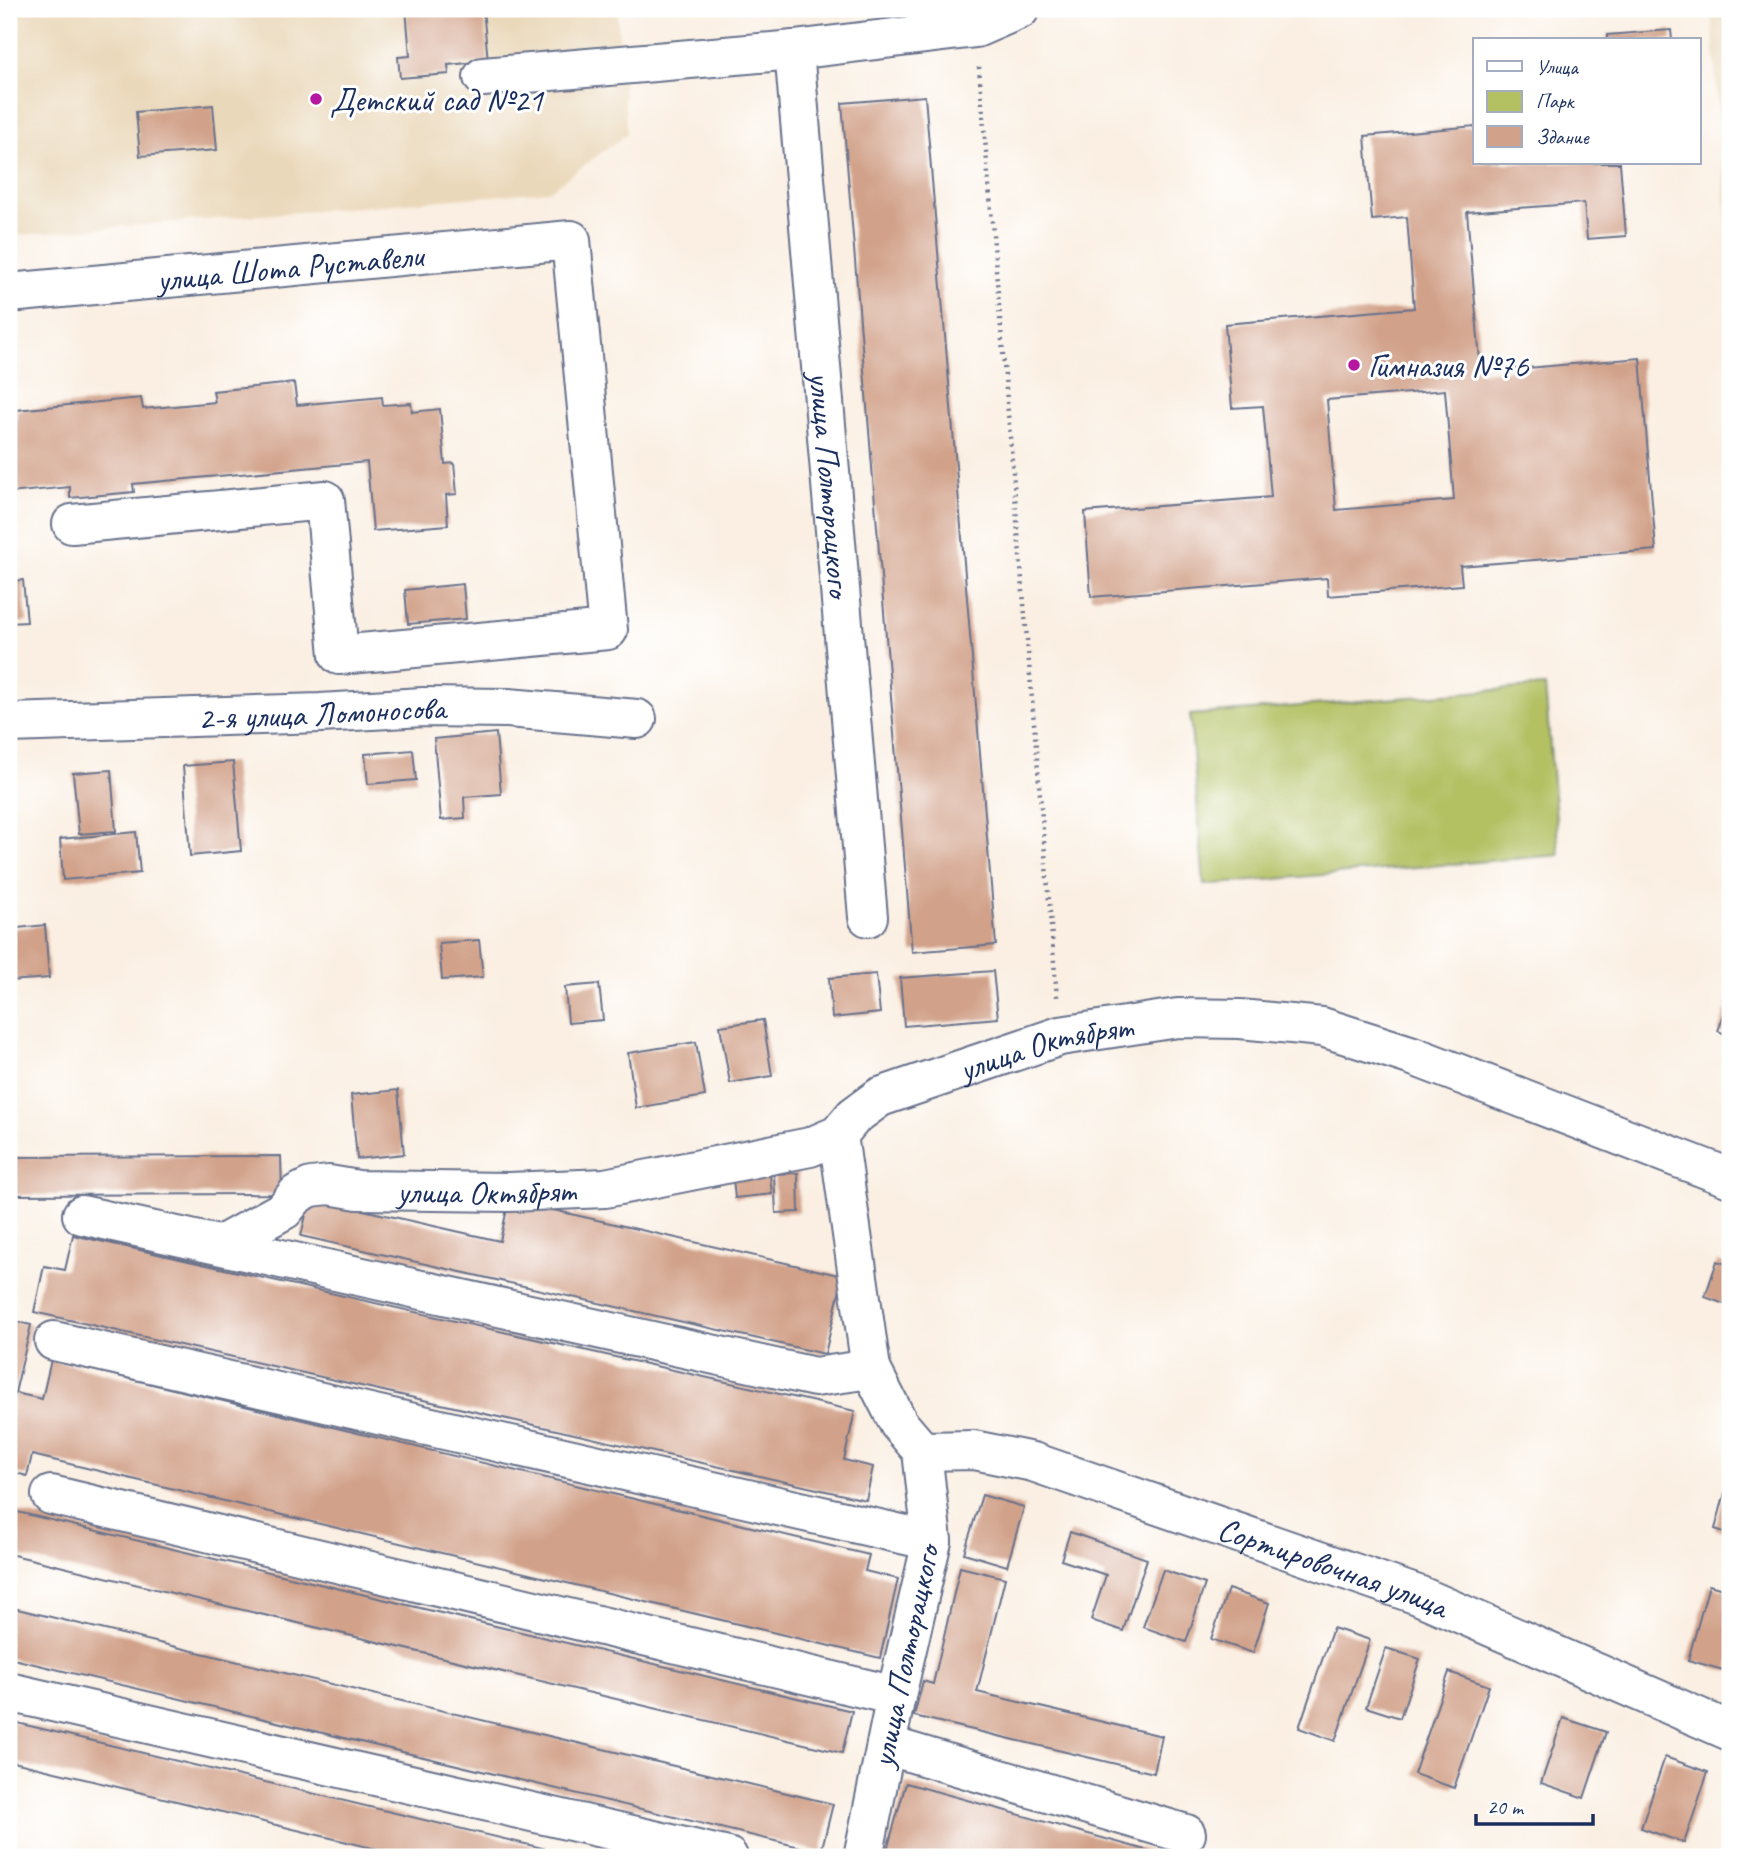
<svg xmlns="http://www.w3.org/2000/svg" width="1739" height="1866" font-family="Caveat,sans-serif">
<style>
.built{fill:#ead8ba}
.green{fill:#b3c163;stroke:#677860;stroke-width:2}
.building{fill:#d1a189;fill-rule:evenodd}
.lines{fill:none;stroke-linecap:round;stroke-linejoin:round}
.minor-casing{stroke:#69728c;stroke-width:42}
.path{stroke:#69728c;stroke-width:4.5;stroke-dasharray:2 5;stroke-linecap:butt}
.minor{stroke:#fff;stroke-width:38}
.poi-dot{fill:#b5179e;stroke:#fff;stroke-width:2.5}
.labels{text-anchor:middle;stroke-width:6;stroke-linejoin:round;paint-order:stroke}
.poi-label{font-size:33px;fill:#1b2f5e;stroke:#fff;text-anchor:start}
.street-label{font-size:33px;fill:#1b2f5e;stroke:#fff}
</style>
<rect width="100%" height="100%" fill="#fff"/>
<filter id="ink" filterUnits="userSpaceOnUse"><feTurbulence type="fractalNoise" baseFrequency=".0143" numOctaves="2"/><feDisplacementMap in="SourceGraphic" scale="14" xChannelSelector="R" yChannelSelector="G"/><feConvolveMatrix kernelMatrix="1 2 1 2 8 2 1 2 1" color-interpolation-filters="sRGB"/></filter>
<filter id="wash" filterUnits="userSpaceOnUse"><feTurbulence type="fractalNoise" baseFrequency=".00686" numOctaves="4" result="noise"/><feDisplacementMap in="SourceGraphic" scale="28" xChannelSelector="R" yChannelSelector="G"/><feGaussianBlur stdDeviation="1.57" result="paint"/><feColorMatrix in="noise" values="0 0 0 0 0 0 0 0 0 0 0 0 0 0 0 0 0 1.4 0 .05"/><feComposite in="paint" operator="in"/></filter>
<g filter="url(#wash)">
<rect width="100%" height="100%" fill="#faefe2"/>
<g class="built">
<path d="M 9,9 L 617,9 L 627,134 L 549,191 L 9,236 Z"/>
<path d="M 1711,9 L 1730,9 L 1730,272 Z"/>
</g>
<path class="green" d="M 1545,686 L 1559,855 L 1204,885 L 1190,715 Z"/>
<g id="blocks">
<g class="building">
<path d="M 406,9 L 483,9 L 488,61 L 448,65 L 449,74 L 400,78 L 398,57 L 410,56 Z"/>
<path d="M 1671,30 L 1672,40 L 1607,40 L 1607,35 Z"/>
<path d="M 925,96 L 996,945 L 912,952 L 842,103 Z"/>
<path d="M 213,105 L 217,150 L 140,156 L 136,112 Z"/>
<path d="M 1475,126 L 1475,163 L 1620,163 L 1626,236 L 1587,239 L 1584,203 L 1467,212 L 1481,372 L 1640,358 L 1656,550 L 1460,566 L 1462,585 L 1328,596 L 1327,578 L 1091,597 L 1085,512 L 1271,497 L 1263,406 L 1232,408 L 1225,324 L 1414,308 L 1407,217 L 1372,220 L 1365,136 ZM 1445,390 L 1454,500 L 1336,510 L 1327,400 Z"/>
<path d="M 294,383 L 297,405 L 382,397 L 383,405 L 411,403 L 412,412 L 440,409 L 445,464 L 454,463 L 457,494 L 446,495 L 448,525 L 373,531 L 367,462 L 133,484 L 134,492 L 70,498 L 70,487 L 9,493 L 9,425 L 17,424 L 16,410 L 141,398 L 143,409 L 215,402 L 213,391 Z"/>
<path d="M 23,580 L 27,622 L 9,623 L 9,581 Z"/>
<path d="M 463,584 L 466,619 L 408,624 L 405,590 Z"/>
<path d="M 9,625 L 11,625 L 14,668 L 9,669 Z"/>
<path d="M 496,733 L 501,794 L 464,797 L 465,818 L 441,820 L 434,739 Z"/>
<path d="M 413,750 L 416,780 L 368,784 L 365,754 Z"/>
<path d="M 233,762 L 241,851 L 190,856 L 183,766 Z"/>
<path d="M 111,770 L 116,831 L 79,834 L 73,773 Z"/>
<path d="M 136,832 L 140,873 L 63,880 L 60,839 Z"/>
<path d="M 45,925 L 49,978 L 9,981 L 9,929 Z"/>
<path d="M 479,940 L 483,977 L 442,980 L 439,943 Z"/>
<path d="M 993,971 L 998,1018 L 904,1026 L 900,978 Z"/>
<path d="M 876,974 L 880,1013 L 832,1018 L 829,978 Z"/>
<path d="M 599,984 L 603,1020 L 568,1023 L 565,987 Z"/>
<path d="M 1730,998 L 1730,1036 L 1718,1031 Z"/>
<path d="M 763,1020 L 772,1076 L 730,1083 L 720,1026 Z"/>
<path d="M 696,1042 L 705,1096 L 636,1108 L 628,1053 Z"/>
<path d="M 398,1090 L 404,1154 L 357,1159 L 351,1095 Z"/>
<path d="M 281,1156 L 282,1194 L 9,1195 L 9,1157 Z"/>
<path d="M 798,1173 L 799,1212 L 776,1213 L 774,1174 Z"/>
<path d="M 770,1175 L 772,1194 L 735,1198 L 733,1178 Z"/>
<path d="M 310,1198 L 500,1241 L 509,1200 L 843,1276 L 825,1354 L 301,1236 Z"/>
<path d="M 73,1235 L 855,1411 L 844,1460 L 873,1467 L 866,1500 L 34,1312 L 44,1266 L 65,1270 Z"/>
<path d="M 1717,1261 L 1730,1265 L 1730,1306 L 1705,1297 Z"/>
<path d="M 9,1320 L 31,1325 L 15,1393 L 9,1392 Z"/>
<path d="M 51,1360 L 869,1555 L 865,1571 L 898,1579 L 880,1658 L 32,1455 L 27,1476 L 9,1471 L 9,1419 L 15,1393 L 42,1399 Z"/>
<path d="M 1729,1478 L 1730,1478 L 1730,1534 L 1715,1529 Z"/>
<path d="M 982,1495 L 1024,1507 L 1007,1566 L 964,1553 Z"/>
<path d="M 9,1510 L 852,1711 L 842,1753 L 9,1554 Z"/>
<path d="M 1070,1532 L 1147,1559 L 1123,1631 L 1091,1620 L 1106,1575 L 1061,1560 Z"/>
<path d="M 960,1567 L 1005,1578 L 977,1692 L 1162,1736 L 1154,1773 L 914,1716 L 923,1681 L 933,1684 Z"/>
<path d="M 1163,1570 L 1205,1584 L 1186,1642 L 1143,1627 Z"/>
<path d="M 1709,1585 L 1730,1591 L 1730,1672 L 1688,1660 Z"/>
<path d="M 1228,1589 L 1269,1603 L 1253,1653 L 1211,1639 Z"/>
<path d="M 9,1607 L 833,1804 L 821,1852 L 9,1658 Z"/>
<path d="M 1333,1628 L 1370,1640 L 1335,1741 L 1299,1728 Z"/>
<path d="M 1386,1648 L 1420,1659 L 1400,1718 L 1366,1707 Z"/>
<path d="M 1449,1672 L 1489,1686 L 1454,1788 L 1414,1774 Z"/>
<path d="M 1563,1718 L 1606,1732 L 1584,1798 L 1541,1783 Z"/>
<path d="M 9,1721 L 576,1856 L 576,1857 L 410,1857 L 9,1761 Z"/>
<path d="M 1665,1757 L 1708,1772 L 1684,1843 L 1641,1828 Z"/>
<path d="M 906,1783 L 1167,1856 L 1167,1857 L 885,1857 Z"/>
</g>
</g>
</g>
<g filter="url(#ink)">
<use href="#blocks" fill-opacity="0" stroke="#69728c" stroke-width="2"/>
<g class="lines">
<defs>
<g id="minor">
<path id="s1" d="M 794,50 L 868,917"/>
<path d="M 483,77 L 794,50 L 976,28 L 1020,9"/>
<path id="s2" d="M 9,293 L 571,240 L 608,630 L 339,655 L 325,500 L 72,524"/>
<path id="s3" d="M 9,723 L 320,713 L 423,707 L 508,708 L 637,719"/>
<path d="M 838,1135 L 871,1369 L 899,1424 L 922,1451 L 932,1541 L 896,1696 L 863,1857"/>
<path d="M 82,1215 L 815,1377 L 871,1369"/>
<path id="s4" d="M 221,1245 L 284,1210 L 297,1194 L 311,1187 L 329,1185 L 358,1190 L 509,1192 L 605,1188 L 810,1147 L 838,1135 L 854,1116 L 880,1097 L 1060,1036 L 1178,1018 L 1240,1019 L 1322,1027 L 1413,1056 L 1730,1178"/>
<path d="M 54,1341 L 932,1541"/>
<path id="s5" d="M 922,1451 L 974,1450 L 1033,1462 L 1418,1595 L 1730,1731"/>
<path d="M 51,1495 L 896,1696"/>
<path d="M 9,1692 L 728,1857"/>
<path d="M 886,1745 L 1186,1834"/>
</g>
</defs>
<use href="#minor" class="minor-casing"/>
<path class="path" d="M 979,67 L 1057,997"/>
<use href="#minor" class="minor"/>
</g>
</g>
<g class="poi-dot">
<circle cx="316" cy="99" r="7"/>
<circle cx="1354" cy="365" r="7"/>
</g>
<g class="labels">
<g class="poi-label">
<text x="330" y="111">Детский сад №21</text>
<text x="1368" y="377">Гимназия №76</text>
</g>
<g class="street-label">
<text dy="12" stroke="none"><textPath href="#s2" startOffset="282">улица Шота Руставели</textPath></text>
<text dy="12" stroke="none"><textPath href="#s1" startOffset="436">улица Полторацкого</textPath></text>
<text dy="12" stroke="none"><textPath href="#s3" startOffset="313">2-я улица Ломоносова</textPath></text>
<text dy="12" stroke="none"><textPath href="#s4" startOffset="873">улица Октябрят</textPath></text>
<text dy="12" stroke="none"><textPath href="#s4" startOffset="284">улица Октябрят</textPath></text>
<text dy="12" stroke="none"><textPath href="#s5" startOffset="430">Сортировочная улица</textPath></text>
<text transform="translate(904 1656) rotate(-78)" y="12">улица Полторацкого</text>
</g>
</g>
<rect width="1739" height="1866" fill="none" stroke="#fff" stroke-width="35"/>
<rect x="1473" y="38" width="228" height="126" fill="#ffffff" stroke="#a4acbf" stroke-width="2"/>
<rect x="1487" y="61" width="35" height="10" fill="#ffffff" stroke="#a4acbf" stroke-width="2"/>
<text x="1536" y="74" font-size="21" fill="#1b2f5e">Улица</text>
<rect x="1487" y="91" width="35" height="21" fill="#b3c163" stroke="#a4acbf" stroke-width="2"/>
<text x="1536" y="108" font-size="21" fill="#1b2f5e">Парк</text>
<rect x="1487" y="126" width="35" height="21" fill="#d1a189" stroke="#a4acbf" stroke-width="2"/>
<text x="1536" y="144" font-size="21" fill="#1b2f5e">Здание</text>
<path d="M1476 1814v10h117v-10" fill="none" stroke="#1b2f5e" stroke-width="3.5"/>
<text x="1487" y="1814" font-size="21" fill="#1b2f5e" stroke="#ffffff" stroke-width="5" paint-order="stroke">20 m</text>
</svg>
